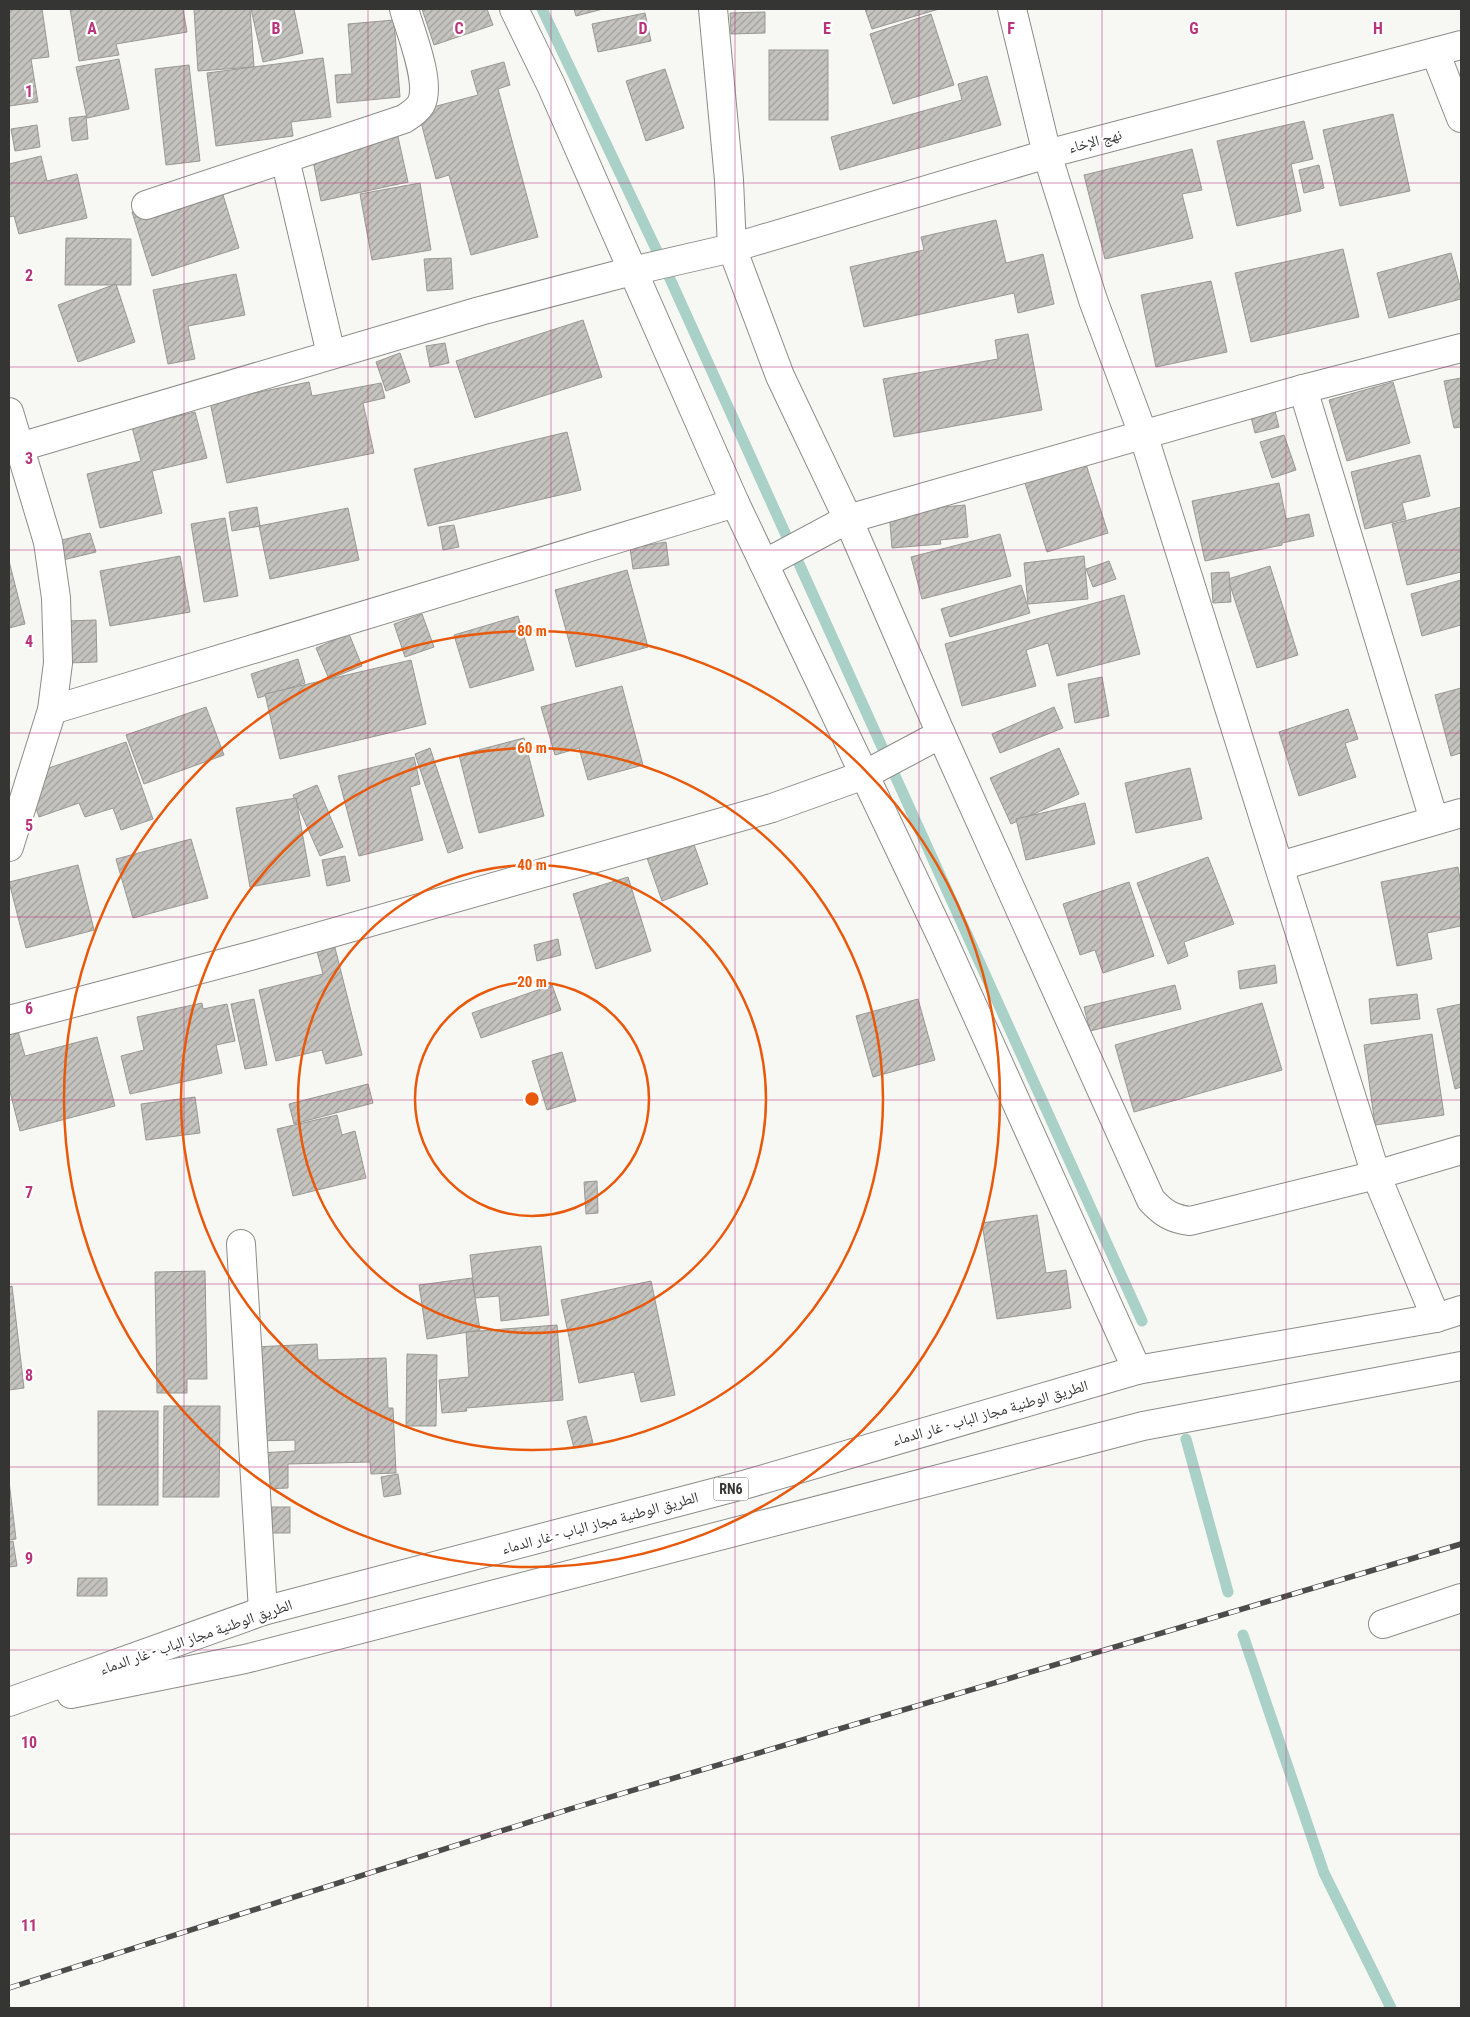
<svg xmlns="http://www.w3.org/2000/svg" width="1470" height="2017" font-family="'Roboto Condensed','Noto Naskh Arabic',sans-serif">
<style>
.lines{fill:none;stroke-linecap:round;stroke-linejoin:round}
.stream{stroke:#a9d1c7;stroke-width:11}
.building{fill:url(#building-hatch);stroke:#999894}
.minor-casing{stroke:#8c8d89;stroke-width:30}
.primary-casing{stroke:#8c8d89;stroke-width:30}
.minor{stroke:#fff;stroke-width:28}
.primary{stroke:#fff;stroke-width:28}
.rail-casing{stroke:#4c4d4b;stroke-width:5.5}
.rail{stroke:#fff;stroke-width:4;stroke-dasharray:11;stroke-linecap:butt}
.grid{fill:none;stroke:#b8347c;stroke-width:1;stroke-opacity:0.55}
.ring{fill:none;stroke:#e8590c;stroke-width:2.5}
.labels{text-anchor:middle;stroke-width:4.5;stroke-linejoin:round;paint-order:stroke}
.shield{fill:#fff;stroke:#727271;stroke-width:1}
.shield-label{font-size:14px;font-weight:bold;fill:#353634}
.street-label{font-size:15px;fill:#353634;stroke:#fff}
.grid-label{font-size:16px;text-anchor:middle;font-weight:bold;fill:#b8347c;stroke:#fff;stroke-width:4.5;stroke-linejoin:round;paint-order:stroke}
.centre{fill:#e8590c;stroke:#fff;stroke-width:2.5}
.ring-label{font-size:15px;text-anchor:middle;font-weight:bold;fill:#e8590c;stroke:#fff;stroke-width:4.5;stroke-linejoin:round;paint-order:stroke}
</style>
<defs>
<pattern id="building-hatch" width="6" height="6" patternUnits="userSpaceOnUse" patternTransform="scale(1.25)"><rect width="6" height="6" fill="#c4c3be"/><path d="M-1 1l2-2M0 6l6-6M5 7l2-2" fill="none" stroke="#a09f9b"/></pattern>
</defs>
<rect width="100%" height="100%" fill="#f7f8f4"/>
<g class="lines">
<g class="stream">
<path d="M 542,9 L 666,270 L 1142,1321"/>
<path d="M 1186,1439 L 1228,1592"/>
<path d="M 1243,1635 L 1324,1873 L 1391,2008"/>
</g>
</g>
<g class="building">
<path d="M 9,9 L 42,9 L 49,57 L 31,59 L 38,102 L 9,106 Z"/>
<path d="M 70,9 L 183,9 L 187,32 L 116,44 L 119,55 L 79,61 Z"/>
<path d="M 194,9 L 250,9 L 254,67 L 198,71 Z"/>
<path d="M 251,9 L 294,9 L 303,53 L 263,62 Z"/>
<path d="M 422,9 L 487,9 L 493,25 L 434,45 Z"/>
<path d="M 574,9 L 603,9 L 576,16 Z"/>
<path d="M 865,9 L 939,9 L 872,29 Z"/>
<path d="M 765,12 L 765,33 L 731,34 L 730,13 Z"/>
<path d="M 645,13 L 651,41 L 598,52 L 592,24 Z"/>
<path d="M 931,14 L 954,85 L 893,104 L 870,34 Z"/>
<path d="M 394,20 L 400,97 L 337,103 L 335,75 L 352,74 L 348,24 Z"/>
<rect x="769" y="50" width="59" height="70"/>
<path d="M 323,58 L 331,117 L 291,122 L 293,136 L 216,146 L 207,73 Z"/>
<path d="M 119,59 L 129,109 L 87,118 L 76,67 Z"/>
<path d="M 504,62 L 510,85 L 498,89 L 538,237 L 471,255 L 449,175 L 436,179 L 418,111 L 478,95 L 471,71 Z"/>
<path d="M 189,65 L 200,161 L 166,165 L 155,69 Z"/>
<path d="M 665,69 L 684,128 L 646,141 L 626,81 Z"/>
<path d="M 987,76 L 1001,125 L 840,170 L 831,137 L 962,100 L 958,84 Z"/>
<path d="M 1393,114 L 1410,191 L 1340,206 L 1323,130 Z"/>
<path d="M 86,116 L 88,139 L 72,141 L 69,118 Z"/>
<path d="M 1304,121 L 1313,159 L 1291,164 L 1301,211 L 1237,226 L 1217,141 Z"/>
<path d="M 37,125 L 40,147 L 15,151 L 11,129 Z"/>
<path d="M 396,128 L 408,182 L 321,201 L 310,146 Z"/>
<path d="M 1192,149 L 1202,190 L 1182,194 L 1193,238 L 1105,259 L 1084,175 Z"/>
<path d="M 41,156 L 47,181 L 77,174 L 87,218 L 19,234 L 14,216 L 9,217 L 9,164 Z"/>
<path d="M 1319,165 L 1324,188 L 1304,193 L 1299,170 Z"/>
<path d="M 420,183 L 431,250 L 372,260 L 360,194 Z"/>
<path d="M 220,185 L 239,248 L 152,276 L 132,212 Z"/>
<path d="M 996,220 L 1006,263 L 1043,254 L 1054,304 L 1018,313 L 1014,293 L 864,327 L 850,267 L 924,250 L 921,237 Z"/>
<path d="M 66,238 L 131,239 L 131,285 L 65,285 Z"/>
<path d="M 1343,249 L 1359,317 L 1251,342 L 1235,273 Z"/>
<path d="M 1451,253 L 1461,290 L 1461,299 L 1389,318 L 1377,273 Z"/>
<path d="M 451,258 L 453,289 L 427,291 L 424,259 Z"/>
<path d="M 236,274 L 245,315 L 188,326 L 195,359 L 168,364 L 153,290 Z"/>
<path d="M 1211,281 L 1227,352 L 1156,367 L 1141,295 Z"/>
<path d="M 116,284 L 135,342 L 78,362 L 58,305 Z"/>
<path d="M 583,320 L 602,377 L 475,418 L 456,361 Z"/>
<path d="M 1028,334 L 1042,410 L 894,437 L 883,379 L 998,359 L 995,340 Z"/>
<path d="M 445,343 L 449,363 L 430,367 L 426,346 Z"/>
<path d="M 400,353 L 410,382 L 386,391 L 376,362 Z"/>
<path d="M 1461,378 L 1461,427 L 1454,428 L 1444,381 Z"/>
<path d="M 309,382 L 312,396 L 381,383 L 385,398 L 363,403 L 374,453 L 227,483 L 210,402 Z"/>
<path d="M 1393,382 L 1410,443 L 1347,461 L 1329,400 Z"/>
<path d="M 1275,411 L 1279,427 L 1255,433 L 1251,417 Z"/>
<path d="M 195,412 L 207,458 L 152,471 L 162,513 L 100,528 L 87,474 L 141,461 L 132,427 Z"/>
<path d="M 567,432 L 581,490 L 428,526 L 414,469 Z"/>
<path d="M 1284,435 L 1296,470 L 1272,478 L 1260,442 Z"/>
<path d="M 1420,455 L 1430,496 L 1402,503 L 1406,519 L 1365,529 L 1351,472 Z"/>
<path d="M 1085,461 L 1108,533 L 1047,552 L 1024,480 Z"/>
<path d="M 1279,483 L 1286,519 L 1309,514 L 1314,536 L 1282,543 L 1282,545 L 1205,561 L 1192,501 Z"/>
<path d="M 965,505 L 968,537 L 940,540 L 941,544 L 892,548 L 889,512 Z"/>
<path d="M 257,507 L 260,526 L 232,531 L 229,512 Z"/>
<path d="M 1461,507 L 1461,530 L 1460,530 L 1461,572 L 1407,585 L 1392,524 Z"/>
<path d="M 348,508 L 359,560 L 270,579 L 259,526 Z"/>
<path d="M 225,518 L 238,596 L 204,602 L 191,524 Z"/>
<path d="M 454,525 L 459,547 L 443,550 L 439,527 Z"/>
<path d="M 90,533 L 96,552 L 63,560 L 58,541 Z"/>
<path d="M 1000,534 L 1011,576 L 922,599 L 911,557 Z"/>
<path d="M 666,542 L 669,565 L 633,569 L 630,548 Z"/>
<path d="M 180,556 L 190,612 L 110,626 L 100,571 Z"/>
<path d="M 1084,556 L 1088,599 L 1028,604 L 1024,563 Z"/>
<path d="M 9,561 L 25,624 L 9,628 Z"/>
<path d="M 1109,561 L 1116,579 L 1093,587 L 1086,569 Z"/>
<path d="M 1270,566 L 1298,655 L 1257,668 L 1228,579 Z"/>
<path d="M 627,570 L 648,647 L 576,667 L 555,590 Z"/>
<path d="M 1229,572 L 1231,602 L 1213,603 L 1211,573 Z"/>
<path d="M 1461,580 L 1461,625 L 1422,636 L 1411,594 Z"/>
<path d="M 1021,585 L 1030,613 L 950,637 L 941,609 Z"/>
<path d="M 1124,595 L 1140,654 L 1057,676 L 1048,643 L 1026,650 L 1036,686 L 962,706 L 945,644 Z"/>
<path d="M 422,614 L 434,647 L 405,657 L 394,624 Z"/>
<path d="M 518,616 L 534,670 L 470,688 L 454,635 Z"/>
<path d="M 96,620 L 97,662 L 68,663 L 66,621 Z"/>
<path d="M 349,634 L 362,666 L 329,679 L 316,648 Z"/>
<path d="M 298,659 L 305,683 L 258,698 L 251,674 Z"/>
<path d="M 411,660 L 426,724 L 280,759 L 265,694 Z"/>
<path d="M 1102,677 L 1109,716 L 1075,723 L 1068,684 Z"/>
<path d="M 622,686 L 643,765 L 588,780 L 579,748 L 555,755 L 541,707 Z"/>
<path d="M 1461,688 L 1461,753 L 1451,756 L 1435,695 Z"/>
<path d="M 206,707 L 224,755 L 144,784 L 126,735 Z"/>
<path d="M 1054,707 L 1063,728 L 1000,753 L 992,734 Z"/>
<path d="M 1348,709 L 1358,739 L 1345,743 L 1356,777 L 1299,796 L 1279,732 Z"/>
<path d="M 524,738 L 544,816 L 479,833 L 459,755 Z"/>
<path d="M 126,742 L 153,819 L 121,830 L 113,808 L 85,817 L 79,803 L 39,817 L 25,776 Z"/>
<path d="M 430,748 L 463,848 L 448,853 L 415,754 Z"/>
<path d="M 1059,748 L 1079,794 L 1011,824 L 990,778 Z"/>
<path d="M 414,757 L 420,784 L 410,787 L 423,840 L 359,856 L 338,776 Z"/>
<path d="M 1190,768 L 1202,819 L 1136,833 L 1125,783 Z"/>
<path d="M 317,785 L 343,847 L 320,856 L 293,795 Z"/>
<path d="M 296,798 L 310,876 L 250,887 L 236,808 Z"/>
<path d="M 1085,803 L 1095,844 L 1026,860 L 1016,819 Z"/>
<path d="M 191,839 L 208,898 L 133,918 L 116,859 Z"/>
<path d="M 692,839 L 708,884 L 662,901 L 646,855 Z"/>
<path d="M 345,856 L 350,881 L 327,886 L 322,860 Z"/>
<path d="M 1208,857 L 1234,924 L 1184,942 L 1188,956 L 1168,964 L 1137,883 Z"/>
<path d="M 78,865 L 94,930 L 26,948 L 9,882 Z"/>
<path d="M 1458,867 L 1461,885 L 1461,926 L 1427,933 L 1432,959 L 1397,966 L 1381,882 Z"/>
<path d="M 628,877 L 651,951 L 596,969 L 573,894 Z"/>
<path d="M 1129,882 L 1154,956 L 1103,973 L 1095,950 L 1080,955 L 1063,904 Z"/>
<path d="M 558,939 L 561,955 L 537,961 L 534,945 Z"/>
<path d="M 333,940 L 362,1055 L 326,1064 L 322,1050 L 276,1061 L 259,990 L 323,974 L 315,944 Z"/>
<path d="M 1275,965 L 1277,983 L 1240,989 L 1238,971 Z"/>
<path d="M 552,985 L 561,1010 L 481,1038 L 472,1013 Z"/>
<path d="M 1175,985 L 1181,1009 L 1090,1031 L 1084,1007 Z"/>
<path d="M 1417,994 L 1420,1019 L 1371,1024 L 1369,999 Z"/>
<path d="M 254,999 L 267,1065 L 245,1069 L 231,1004 Z"/>
<path d="M 918,999 L 935,1060 L 873,1077 L 856,1016 Z"/>
<path d="M 202,1003 L 203,1009 L 227,1004 L 235,1041 L 216,1045 L 222,1073 L 130,1094 L 121,1056 L 144,1050 L 137,1017 Z"/>
<path d="M 1262,1003 L 1282,1070 L 1134,1112 L 1115,1045 Z"/>
<path d="M 1461,1004 L 1461,1087 L 1455,1089 L 1437,1009 Z"/>
<path d="M 17,1028 L 25,1056 L 97,1037 L 115,1106 L 20,1131 L 9,1088 L 9,1030 Z"/>
<path d="M 1432,1034 L 1444,1115 L 1375,1125 L 1364,1045 Z"/>
<path d="M 562,1052 L 576,1101 L 547,1110 L 532,1061 Z"/>
<path d="M 368,1084 L 373,1103 L 294,1124 L 289,1104 Z"/>
<path d="M 195,1097 L 200,1133 L 146,1140 L 141,1104 Z"/>
<path d="M 337,1115 L 342,1135 L 355,1131 L 366,1178 L 293,1196 L 277,1129 Z"/>
<path d="M 597,1181 L 598,1213 L 586,1214 L 584,1182 Z"/>
<path d="M 1037,1215 L 1046,1273 L 1066,1270 L 1071,1308 L 997,1319 L 982,1223 Z"/>
<path d="M 541,1246 L 549,1315 L 501,1321 L 499,1296 L 475,1298 L 470,1255 Z"/>
<path d="M 205,1271 L 207,1379 L 187,1379 L 187,1393 L 157,1393 L 155,1272 Z"/>
<path d="M 472,1278 L 480,1330 L 427,1339 L 419,1285 Z"/>
<path d="M 651,1281 L 675,1395 L 641,1402 L 634,1372 L 579,1383 L 561,1300 Z"/>
<path d="M 12,1286 L 24,1388 L 9,1390 L 9,1287 Z"/>
<path d="M 557,1325 L 563,1400 L 466,1408 L 467,1411 L 442,1413 L 439,1380 L 469,1377 L 466,1332 Z"/>
<path d="M 317,1344 L 318,1360 L 386,1358 L 388,1408 L 393,1408 L 396,1473 L 371,1474 L 370,1462 L 288,1464 L 288,1488 L 260,1489 L 259,1453 L 295,1451 L 295,1440 L 257,1441 L 254,1347 Z"/>
<path d="M 407,1354 L 437,1355 L 436,1426 L 406,1426 Z"/>
<path d="M 164,1406 L 220,1406 L 219,1497 L 163,1497 Z"/>
<rect x="98" y="1411" width="60" height="94"/>
<path d="M 586,1416 L 593,1443 L 574,1448 L 567,1421 Z"/>
<path d="M 398,1474 L 401,1494 L 384,1497 L 381,1477 Z"/>
<path d="M 9,1481 L 16,1539 L 9,1540 Z"/>
<rect x="272" y="1507" width="18" height="26"/>
<path d="M 13,1541 L 17,1566 L 9,1567 L 9,1542 Z"/>
<path d="M 78,1578 L 107,1578 L 107,1596 L 77,1596 Z"/>
</g>
<g class="lines">
<defs>
<g id="minor">
<path d="M 514,9 L 551,85 L 735,503 L 943,940 L 1137,1370"/>
<path d="M 713,9 L 729,180 L 732,248 L 780,376 L 848,519 L 941,734 L 1151,1200 C 1163,1213 1172,1219 1190,1221 L 1376,1175 L 1461,1150"/>
<path d="M 1012,9 L 1047,154 L 1093,300 L 1143,434 L 1376,1175 L 1436,1318"/>
<path d="M 1435,52 L 1461,118"/>
<path d="M 285,159 L 331,354"/>
<path d="M 146,205 L 404,119 C 410,115 417,111 421,104 C 432,83 410,31 404,9"/>
<path d="M 1303,389 L 1434,820"/>
<path d="M 9,412 L 48,542 L 56,598 L 58,663 L 52,710 L 9,847"/>
<path d="M 20,447 L 480,311 L 632,271 L 732,248 L 1047,154 L 1461,45"/>
<path d="M 764,564 L 848,519 L 1303,389 L 1461,348"/>
<path d="M 52,710 L 735,503"/>
<path d="M 1280,866 L 1461,813"/>
<path d="M 9,1020 L 254,955 L 772,808 L 864,775 L 941,734"/>
<path d="M 241,1244 L 263,1611"/>
<path d="M 1383,1624 L 1461,1598"/>
</g>
<g id="primary">
<path d="M 71,1694 L 245,1659 L 1143,1426 L 1461,1366"/>
<path d="M 9,1702 L 263,1611 L 747,1484 L 1137,1370 L 1436,1318 L 1461,1310"/>
</g>
</defs>
<use href="#minor" class="minor-casing"/>
<use href="#primary" class="primary-casing"/>
<use href="#minor" class="minor"/>
<use href="#primary" class="primary"/>
<defs>
<path id="rail" d="M 9,1988 L 570,1809 L 1461,1544"/>
</defs>
<use href="#rail" class="rail-casing"/>
<use href="#rail" class="rail"/>
</g>
<path class="grid" d="M 184,9 L 184,2008M 368,9 L 368,2008M 551,9 L 551,2008M 735,9 L 735,2008M 919,9 L 919,2008M 1102,9 L 1102,2008M 1286,9 L 1286,2008M 9,183 L 1461,183M 9,367 L 1461,367M 9,550 L 1461,550M 9,733 L 1461,733M 9,917 L 1461,917M 9,1100 L 1461,1100M 9,1284 L 1461,1284M 9,1467 L 1461,1467M 9,1650 L 1461,1650M 9,1834 L 1461,1834"/>
<g class="ring">
<circle cx="532" cy="1099" r="117"/>
<circle cx="532" cy="1099" r="234"/>
<circle cx="532" cy="1099" r="351"/>
<circle cx="532" cy="1099" r="468"/>
</g>
<g class="labels">
<rect class="shield" x="713.5" y="1477.5" width="35" height="23" rx="4"/>
<g class="shield-label">
<text x="731" y="1494">RN6</text>
</g>
<g class="street-label">
<text transform="translate(1095 141) rotate(-15)" y="5">نهج الإخاء</text>
<text transform="translate(990 1413) rotate(-16)" y="5">الطريق الوطنية مجاز الباب - غار الدماء</text>
<text transform="translate(600 1523) rotate(-15)" y="5">الطريق الوطنية مجاز الباب - غار الدماء</text>
<text transform="translate(196 1637) rotate(-19)" y="5">الطريق الوطنية مجاز الباب - غار الدماء</text>
</g>
</g>
<g class="grid-label">
<text x="92" y="34">A</text>
<text x="276" y="34">B</text>
<text x="459" y="34">C</text>
<text x="643" y="34">D</text>
<text x="827" y="34">E</text>
<text x="1011" y="34">F</text>
<text x="1194" y="34">G</text>
<text x="1378" y="34">H</text>
<text x="29" y="97">1</text>
<text x="29" y="281">2</text>
<text x="29" y="464">3</text>
<text x="29" y="647">4</text>
<text x="29" y="831">5</text>
<text x="29" y="1014">6</text>
<text x="29" y="1198">7</text>
<text x="29" y="1381">8</text>
<text x="29" y="1564">9</text>
<text x="29" y="1748">10</text>
<text x="29" y="1931">11</text>
</g>
<circle cx="532" cy="1099" r="8" class="centre"/>
<g class="ring-label">
<text x="532" y="636">80 m</text>
<text x="532" y="753">60 m</text>
<text x="532" y="870">40 m</text>
<text x="532" y="987">20 m</text>
</g>
<rect width="1470" height="2017" fill="none" stroke="#353634" stroke-width="20"/>
</svg>
